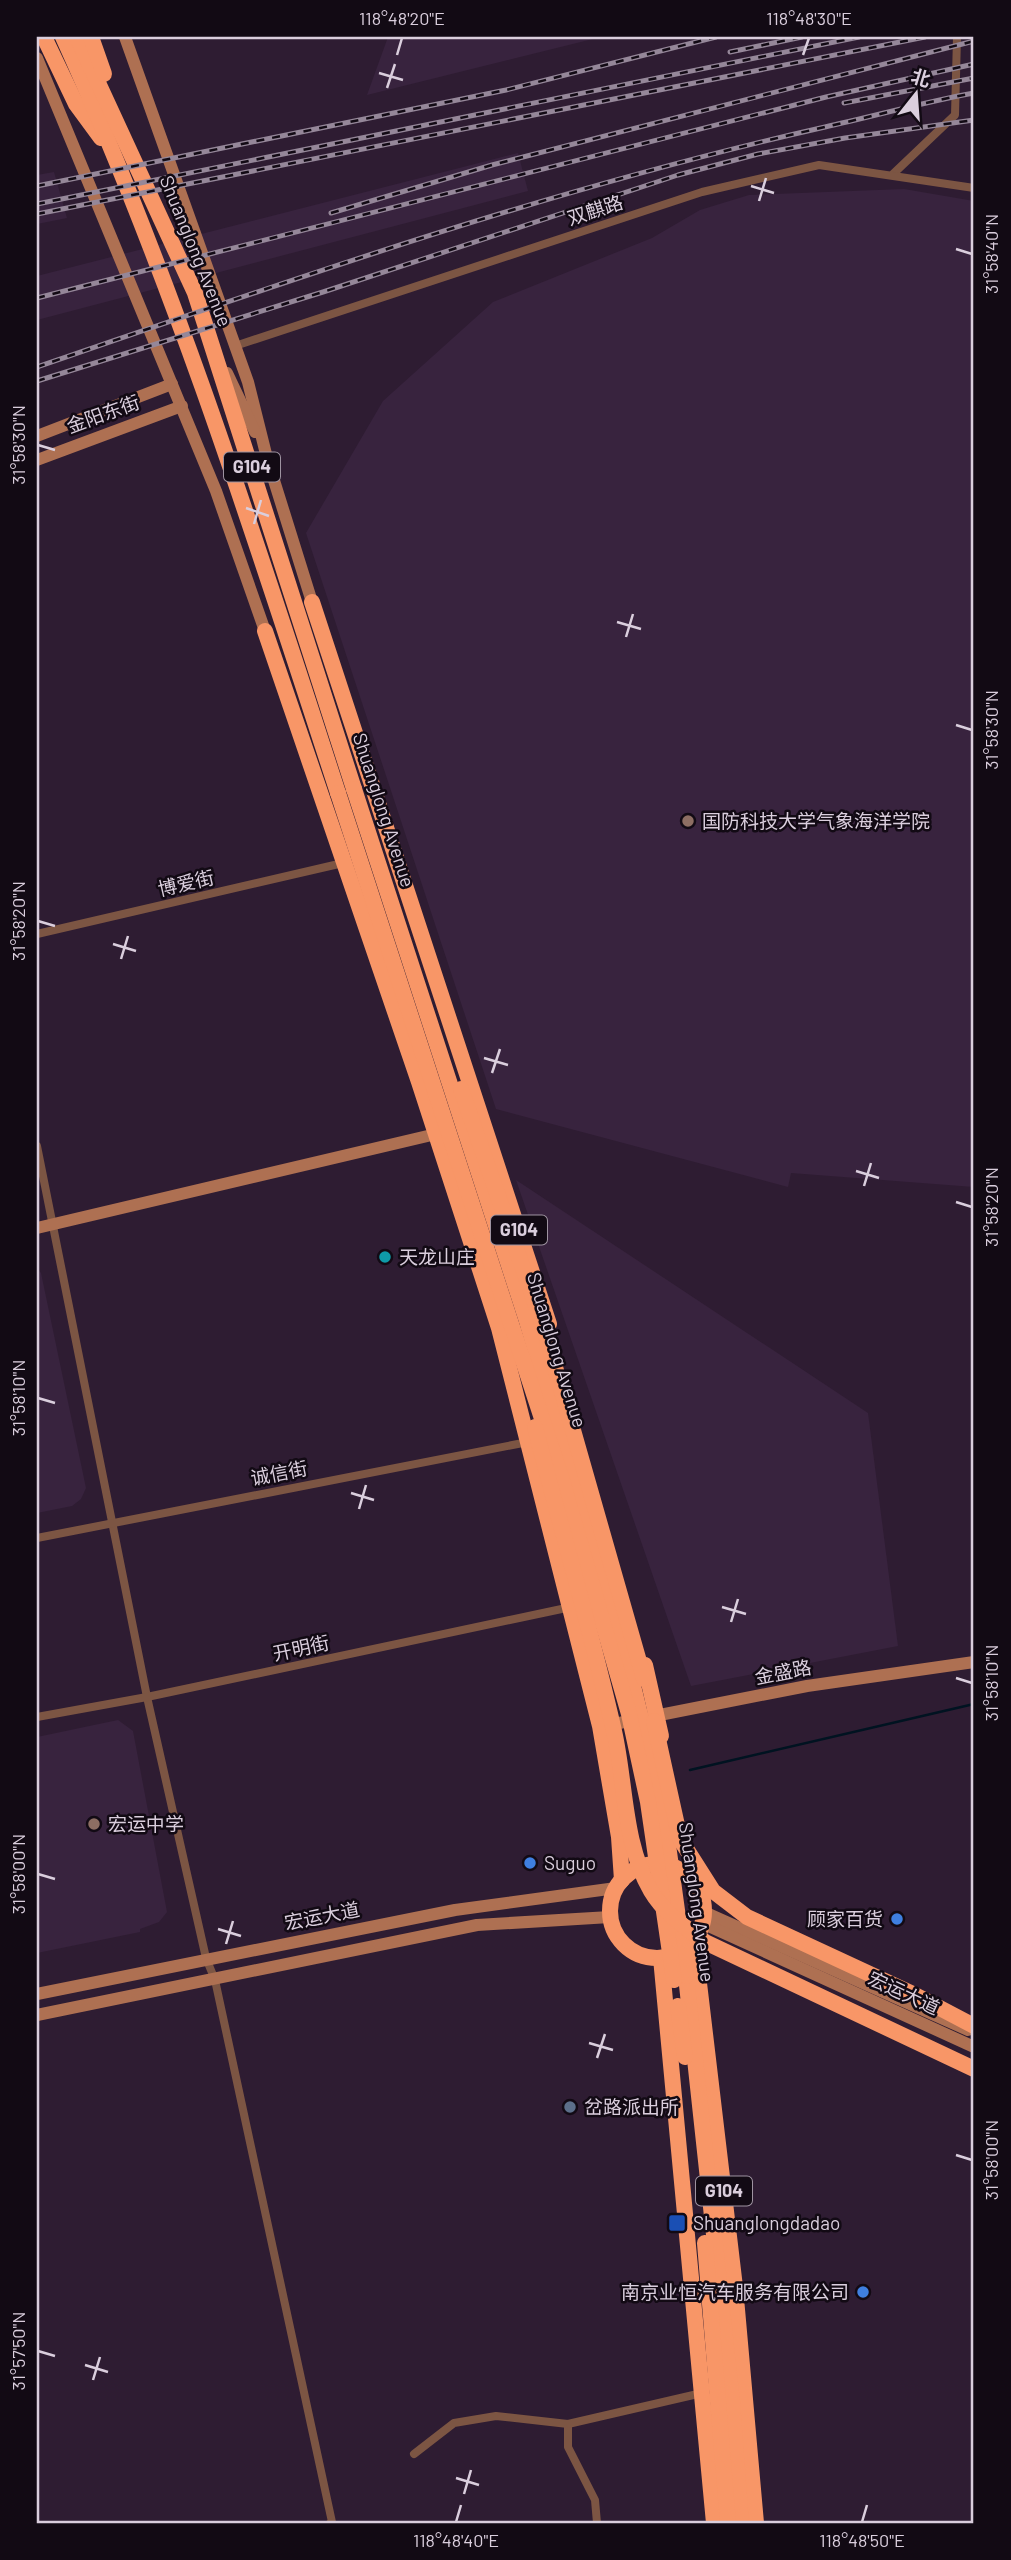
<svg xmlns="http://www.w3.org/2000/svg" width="1011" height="2560" font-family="Barlow,'Noto Sans SC',sans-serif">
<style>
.built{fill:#38233e}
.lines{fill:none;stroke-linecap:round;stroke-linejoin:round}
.stream{stroke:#001321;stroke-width:2.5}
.street{stroke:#7c5543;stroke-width:8}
.secondary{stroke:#ae7052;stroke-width:12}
.highway{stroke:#f89667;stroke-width:16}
.rail-casing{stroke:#958799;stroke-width:5}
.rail{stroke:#120a14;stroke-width:2.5;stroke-dasharray:8;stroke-linecap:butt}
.highway-bridge{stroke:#f89667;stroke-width:16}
.ticks{fill:none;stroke:#dacedd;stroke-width:2.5}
.education-dot{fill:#8d6e63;stroke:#120a14;stroke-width:2.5}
.culture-dot{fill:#0f9aa8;stroke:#120a14;stroke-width:2.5}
.shop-dot{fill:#3f7fe0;stroke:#120a14;stroke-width:2.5}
.service-dot{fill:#5c6f8a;stroke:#120a14;stroke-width:2.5}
.transit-dot{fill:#1a4fb4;stroke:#120a14;stroke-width:2.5}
.labels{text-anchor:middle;stroke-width:5;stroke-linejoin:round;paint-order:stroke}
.shield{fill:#120a14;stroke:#9e93a1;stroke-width:2}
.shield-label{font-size:18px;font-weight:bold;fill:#dacedd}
.street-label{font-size:19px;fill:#dacedd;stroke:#120a14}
.poi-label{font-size:19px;fill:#dacedd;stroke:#120a14;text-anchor:start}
.neatline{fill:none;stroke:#dacedd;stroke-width:2.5}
.ticks-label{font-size:18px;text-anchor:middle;fill:#dacedd}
</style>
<rect width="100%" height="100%" fill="#2e1c32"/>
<g class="built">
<path d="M 388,37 L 601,37 L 367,95 Z"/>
<path d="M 518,153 L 528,191 L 37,320 L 37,276 Z"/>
<path d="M 54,172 L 67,218 L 37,224 L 37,175 Z"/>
<path d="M 904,189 L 974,201 L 974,1187 L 791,1173 L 788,1187 L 496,1109 L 306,533 L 383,401 L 493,302 L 652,238 L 700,210 L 749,195 Z"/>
<path d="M 516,1180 L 868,1413 L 898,1646 L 691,1686 Z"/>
<path d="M 37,1268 L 41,1273 L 86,1488 L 81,1499 L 72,1506 L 37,1513 Z"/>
<path d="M 118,1720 L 133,1731 L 167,1912 L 159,1922 L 140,1929 L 140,1932 L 37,1953 L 37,1737 Z"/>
</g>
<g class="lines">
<path class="stream" d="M 690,1770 L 974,1704"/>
<g class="street">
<path d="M 893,174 L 955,115 L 957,37"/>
<path d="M 235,346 L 702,192 L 819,165 L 974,188"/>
<path d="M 37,934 L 343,863"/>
<path d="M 37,1146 L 147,1697 L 206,1958 L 215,1980 L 332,2522 L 330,2523"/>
<path d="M 37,1538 L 528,1442"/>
<path d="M 37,1717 L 147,1697 L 571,1607"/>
<path d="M 568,2424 L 568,2447 L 595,2500 L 597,2523"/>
<path d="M 414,2454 L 454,2423 L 496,2416 L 568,2424 L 702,2393"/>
</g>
<g class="secondary">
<path d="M 125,37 L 248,382 L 267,458 L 312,602"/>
<path d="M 37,58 L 216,491 L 265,631"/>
<path d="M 227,373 L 255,432"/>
<path d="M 37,436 L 172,384"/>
<path d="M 37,460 L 182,406"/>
<path d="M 37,1228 L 436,1134"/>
<path d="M 604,1726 L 807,1686 L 974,1662"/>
<path d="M 704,1912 L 968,2030"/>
<path d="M 702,1923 L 974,2047"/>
<path d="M 37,1994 L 455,1910 L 616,1888"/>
<path d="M 37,2015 L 477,1925 L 610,1917"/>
</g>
<g class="highway">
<path d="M 44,37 L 76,104 L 101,138"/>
<path d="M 63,37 C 174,282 255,538 338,793"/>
<path d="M 77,37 L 195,293 L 354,789"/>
<path d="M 91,37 L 104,74"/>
<path d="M 312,602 L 549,1324"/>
<path d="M 265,631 L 419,1082 L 499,1328 L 600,1726 L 619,1837 L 622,1880"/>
<path d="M 645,1665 L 661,1736"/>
<circle cx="657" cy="1911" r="47"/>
<path d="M 694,1941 L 735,2287 L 756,2523"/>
<path d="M 661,1958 L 714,2523"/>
<path d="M 686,1976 L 732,2401 L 741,2523"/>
<path d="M 915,1995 L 974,2026"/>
<path d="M 678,2006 L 685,2057"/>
<path d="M 705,2243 L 728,2523"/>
</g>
<defs>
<g id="rail">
<path d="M 730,52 L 802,37"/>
<path d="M 844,103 L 974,78"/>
<path d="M 37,186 L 506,90 L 716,37"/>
<path d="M 37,204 L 859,37"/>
<path d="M 331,213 L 492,165 L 974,41"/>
<path d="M 37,214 L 925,37"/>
<path d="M 37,298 L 826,97 L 974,64"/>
<path d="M 37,367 C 299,277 554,188 825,127 C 875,116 924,102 974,93"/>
<path d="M 37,381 L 323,292 L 678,175 L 758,154 L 845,138 L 974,120"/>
</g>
</defs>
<use href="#rail" class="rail-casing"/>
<use href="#rail" class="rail"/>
<g class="highway-bridge">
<path d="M 354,789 L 526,1318 L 621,1637 L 663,1808 L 686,1976"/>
<path d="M 338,793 L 562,1480 L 629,1714 L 648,1802 L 674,1980"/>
<path d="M 461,1089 L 545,1332 L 644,1679"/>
<path d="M 535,1427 C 561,1529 591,1629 614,1731 C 626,1784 623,1843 651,1891 C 664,1913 685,1927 705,1942 L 974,2069"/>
<path d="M 654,1721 L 680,1839 L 713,1891 L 747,1917 L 915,1995"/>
</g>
</g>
<path class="ticks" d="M 397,55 L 402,38M 803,55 L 809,38M 379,73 L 403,80M 387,88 L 395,64M 751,186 L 774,193M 759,201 L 766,178M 956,249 L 972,254M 38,445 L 55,450M 246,508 L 269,516M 254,524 L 261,500M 617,622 L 641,629M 626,637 L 633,614M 956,725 L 972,730M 38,921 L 55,926M 113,944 L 136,951M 121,959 L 128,936M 484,1058 L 508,1065M 492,1073 L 500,1049M 856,1171 L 879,1178M 864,1186 L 871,1163M 956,1202 L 972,1207M 38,1398 L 55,1403M 351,1493 L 374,1500M 359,1509 L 366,1485M 722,1607 L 746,1614M 731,1622 L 738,1599M 956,1678 L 972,1683M 38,1874 L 55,1879M 218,1929 L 241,1936M 226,1944 L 233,1921M 589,2043 L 613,2050M 597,2058 L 605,2034M 956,2155 L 972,2160M 38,2351 L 55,2356M 85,2365 L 108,2372M 93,2380 L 100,2357M 456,2478 L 479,2485M 464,2494 L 471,2470M 456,2522 L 461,2505M 862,2522 L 867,2505"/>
<g class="education-dot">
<circle cx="688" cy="821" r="7"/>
<circle cx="94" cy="1824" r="7"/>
</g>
<circle class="culture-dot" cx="385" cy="1257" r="7"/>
<g class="shop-dot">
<circle cx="530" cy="1863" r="7"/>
<circle cx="897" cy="1919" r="7"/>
<circle cx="863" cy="2292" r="7"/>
</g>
<circle class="service-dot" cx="570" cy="2107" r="7"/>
<rect class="transit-dot" x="668" y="2214" width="18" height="18" rx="3.5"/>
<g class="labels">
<g class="shield">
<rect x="224" y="452.5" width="56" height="29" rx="5"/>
<rect x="491" y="1215.5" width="56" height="29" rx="5"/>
<rect x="696" y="2176.5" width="56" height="29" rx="5"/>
</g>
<g class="shield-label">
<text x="252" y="473">G104</text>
<text x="519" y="1236">G104</text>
<text x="724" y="2197">G104</text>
</g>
<g class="street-label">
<text transform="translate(595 210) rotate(-18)" y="7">双麒路</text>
<text transform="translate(196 251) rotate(68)" y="7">Shuanglong Avenue</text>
<text transform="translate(103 414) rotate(-20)" y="7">金阳东街</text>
<text transform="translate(384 810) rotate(72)" y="7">Shuanglong Avenue</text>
<text transform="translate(186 883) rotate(-13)" y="7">博爱街</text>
<text transform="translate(557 1350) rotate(73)" y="7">Shuanglong Avenue</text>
<text transform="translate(279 1473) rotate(-11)" y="7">诚信街</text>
<text transform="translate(301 1648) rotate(-12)" y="7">开明街</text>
<text transform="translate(783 1672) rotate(-11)" y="7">金盛路</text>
<text transform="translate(697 1902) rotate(82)" y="7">Shuanglong Avenue</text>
<text transform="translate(322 1916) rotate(-11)" y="7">宏运大道</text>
<text transform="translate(904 1993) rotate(25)" y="7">宏运大道</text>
</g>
<g class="poi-label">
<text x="702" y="828">国防科技大学气象海洋学院</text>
<text x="399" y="1264">天龙山庄</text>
<text x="108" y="1831">宏运中学</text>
<text x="544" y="1870">Suguo</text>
<text x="883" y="1926" text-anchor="end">顾家百货</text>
<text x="584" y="2114">岔路派出所</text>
<text x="693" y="2230">Shuanglongdadao</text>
<text x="849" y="2299" text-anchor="end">南京业恒汽车服务有限公司</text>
</g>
</g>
<rect width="1011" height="2560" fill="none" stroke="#120a14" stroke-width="77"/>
<g transform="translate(916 94) rotate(17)" stroke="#120a14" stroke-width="5" paint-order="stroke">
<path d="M0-5L12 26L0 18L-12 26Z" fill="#dacedd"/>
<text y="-10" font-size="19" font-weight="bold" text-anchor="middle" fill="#dacedd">北</text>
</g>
<rect x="38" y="38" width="934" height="2484" class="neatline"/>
<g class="ticks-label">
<text x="402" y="25">118°48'20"E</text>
<text x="809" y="25">118°48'30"E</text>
<text transform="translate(992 254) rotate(-90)" y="6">31°58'40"N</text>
<text transform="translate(19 445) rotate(-90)" y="6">31°58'30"N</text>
<text transform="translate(992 730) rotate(-90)" y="6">31°58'30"N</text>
<text transform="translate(19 921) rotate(-90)" y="6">31°58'20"N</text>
<text transform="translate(992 1207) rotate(-90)" y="6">31°58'20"N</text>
<text transform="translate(19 1398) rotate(-90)" y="6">31°58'10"N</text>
<text transform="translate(992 1683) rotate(-90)" y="6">31°58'10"N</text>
<text transform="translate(19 1874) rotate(-90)" y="6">31°58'00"N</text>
<text transform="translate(992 2160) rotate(-90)" y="6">31°58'00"N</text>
<text transform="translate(19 2351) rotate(-90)" y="6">31°57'50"N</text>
<text x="456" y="2547">118°48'40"E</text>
<text x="862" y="2547">118°48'50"E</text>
</g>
</svg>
